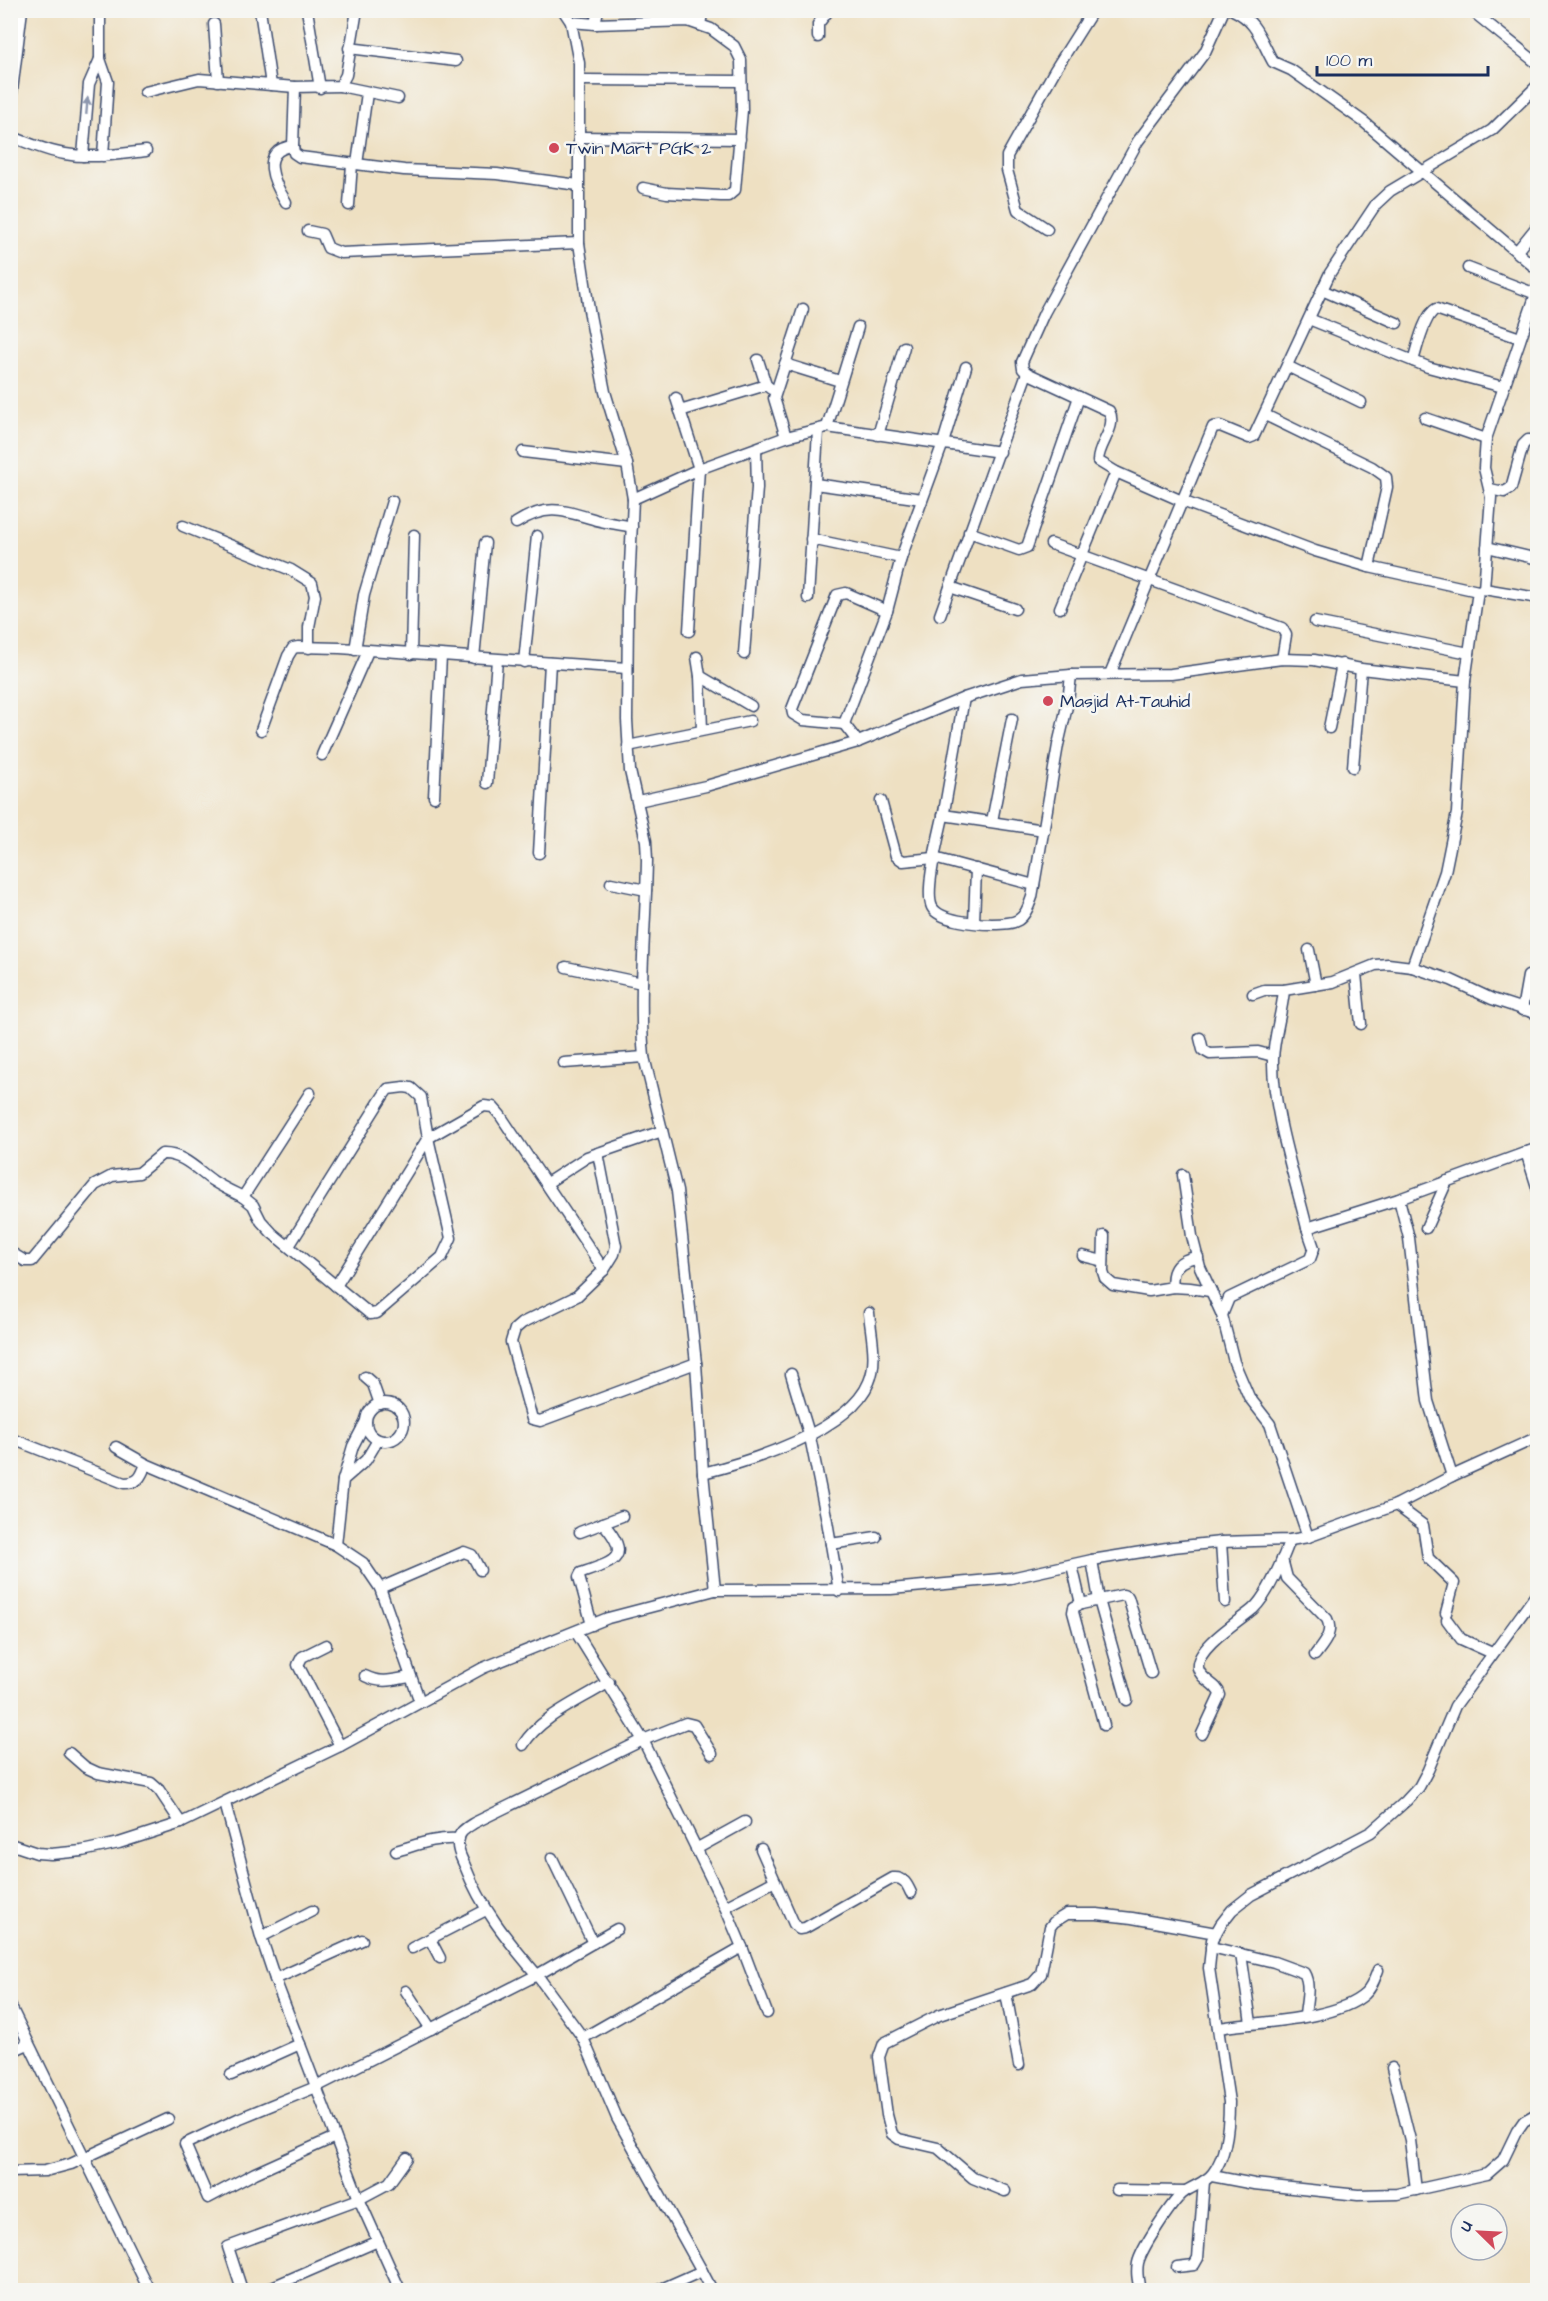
<svg xmlns="http://www.w3.org/2000/svg" width="1548" height="2301" font-family="'Architects Daughter',sans-serif">
<style>
.lines{fill:none;stroke-linecap:round;stroke-linejoin:round}
.minor-casing{stroke:#3b4a6d;stroke-width:13}
.minor{stroke:#fff;stroke-width:10}
.oneway{fill:#8d97ae}
.poi-dot{fill:#d1495b;stroke:#f6f6f2;stroke-width:2}
.labels{text-anchor:middle;stroke-width:5;stroke-linejoin:round;paint-order:stroke}
.poi-label{font-size:18px;fill:#1b2f5e;stroke:#f6f6f2;text-anchor:start}
</style>
<rect width="100%" height="100%" fill="#f6f6f2"/>
<filter id="ink" filterUnits="userSpaceOnUse"><feTurbulence type="fractalNoise" baseFrequency=".0167" numOctaves="2"/><feDisplacementMap in="SourceGraphic" scale="12" xChannelSelector="R" yChannelSelector="G"/><feConvolveMatrix kernelMatrix="1 2 1 2 8 2 1 2 1" color-interpolation-filters="sRGB"/></filter>
<filter id="wash" filterUnits="userSpaceOnUse"><feTurbulence type="fractalNoise" baseFrequency=".008" numOctaves="4" result="noise"/><feDisplacementMap in="SourceGraphic" scale="24" xChannelSelector="R" yChannelSelector="G"/><feGaussianBlur stdDeviation="1.35" result="paint"/><feColorMatrix in="noise" values="0 0 0 0 0 0 0 0 0 0 0 0 0 0 0 0 0 1.4 0 .05"/><feComposite in="paint" operator="in"/></filter>
<g filter="url(#wash)">
<rect width="100%" height="100%" fill="#eee0c2"/>
</g>
<g filter="url(#ink)">
<g class="lines">
<defs>
<g id="minor">
<path d="M 100,10 L 100,59 L 108,82 L 103,156"/>
<path d="M 260,10 L 271,85"/>
<path d="M 307,10 L 320,88"/>
<path d="M 563,10 L 571,22 L 579,63 L 579,243 L 589,310 L 605,392 L 627,464 L 633,499 L 628,610 L 627,720 L 630,771 L 646,841 L 647,860 C 646,926 638,992 644,1057 L 677,1191 L 696,1363 L 703,1473 L 715,1590"/>
<path d="M 1233,10 C 1257,21 1261,41 1273,62 L 1291,70 L 1364,122 L 1538,270"/>
<path d="M 1471,10 L 1538,64"/>
<path d="M 571,22 L 595,24 L 688,21 L 711,29 L 734,46 L 741,60 L 742,110 L 735,190 L 728,196 L 721,196 L 667,193 L 643,188"/>
<path d="M 214,24 L 218,81"/>
<path d="M 595,24 L 598,10"/>
<path d="M 700,24 L 703,10"/>
<path d="M 818,37 L 818,24 L 829,10"/>
<path d="M 349,48 L 456,61"/>
<path d="M 581,80 L 741,81"/>
<path d="M 340,86 L 398,98"/>
<path d="M 295,87 L 293,146 L 294,153 L 300,157 L 404,170 L 497,174 L 578,185"/>
<path d="M 145,92 L 199,79 L 295,87 L 340,86 L 346,75 L 357,10"/>
<path d="M 10,107 L 22,10"/>
<path d="M 10,136 C 28,143 46,151 65,154 C 91,159 119,154 146,151"/>
<path d="M 579,137 L 740,139"/>
<path d="M 83,156 L 89,84 L 100,59"/>
<path d="M 357,164 L 367,93"/>
<path d="M 286,202 C 274,183 258,150 293,146"/>
<path d="M 349,205 L 352,164"/>
<path d="M 1047,229 L 1018,210 L 1007,170 L 1007,156 L 1055,70 L 1093,10"/>
<path d="M 308,231 L 322,234 L 328,248 L 341,253 L 579,243"/>
<path d="M 1517,251 L 1538,225"/>
<path d="M 1468,268 L 1536,294"/>
<path d="M 1322,290 L 1397,323"/>
<path d="M 1309,319 L 1428,367 L 1503,387"/>
<path d="M 758,360 L 766,385 L 771,389"/>
<path d="M 1413,361 C 1417,348 1424,315 1436,309 L 1520,338"/>
<path d="M 785,364 L 840,381"/>
<path d="M 1287,366 L 1361,402"/>
<path d="M 1027,373 L 1109,411 C 1118,427 1098,444 1098,461 L 1116,472 L 1182,501 L 1315,551 L 1369,567 L 1478,591 L 1484,589 L 1538,598"/>
<path d="M 676,398 L 699,469 L 689,631"/>
<path d="M 680,411 L 766,385"/>
<path d="M 1265,415 L 1372,467 L 1386,477 L 1387,487 L 1369,567"/>
<path d="M 1425,418 L 1486,439"/>
<path d="M 827,427 L 858,327"/>
<path d="M 878,435 L 904,347"/>
<path d="M 786,437 L 774,398 L 803,309"/>
<path d="M 523,452 L 627,464"/>
<path d="M 815,484 L 922,499"/>
<path d="M 1490,489 L 1504,492 L 1511,488 L 1523,445 L 1528,440 L 1538,440"/>
<path d="M 633,499 L 699,469 L 786,437 L 827,427 L 1000,452"/>
<path d="M 516,523 C 547,503 563,510 596,520 C 607,523 620,524 632,527"/>
<path d="M 183,526 L 291,570 L 312,583 L 315,596 L 309,627 L 309,648"/>
<path d="M 969,532 L 1019,550 L 1027,547 L 1079,397"/>
<path d="M 811,539 L 901,558"/>
<path d="M 1051,544 L 1282,628 L 1286,635 L 1282,659"/>
<path d="M 1487,547 L 1538,559"/>
<path d="M 950,587 L 1015,609"/>
<path d="M 1484,589 L 1491,497 L 1484,468 L 1486,439 L 1538,288"/>
<path d="M 808,598 L 818,431"/>
<path d="M 1060,608 L 1116,472"/>
<path d="M 940,615 L 1027,373 L 1023,369 L 1022,362 L 1044,313 L 1138,141 L 1205,52 L 1224,10"/>
<path d="M 1315,622 L 1469,653"/>
<path d="M 355,650 L 364,595 L 392,501"/>
<path d="M 411,654 L 414,535"/>
<path d="M 744,654 L 757,488 L 756,449"/>
<path d="M 697,657 L 700,676 L 702,730"/>
<path d="M 474,658 L 485,543"/>
<path d="M 524,662 L 537,536"/>
<path d="M 1110,674 L 1213,427 L 1220,426 L 1249,438 L 1254,436 L 1330,273 L 1376,204 L 1390,191 L 1492,130 L 1538,85"/>
<path d="M 700,676 L 751,706"/>
<path d="M 964,698 C 957,736 951,774 944,812 C 940,832 924,890 932,907 C 939,921 977,924 992,924 C 1017,924 1024,922 1032,897 L 1058,745 L 1068,702 L 1071,675"/>
<path d="M 844,724 L 803,720 L 793,714 L 792,709 L 837,595 L 846,593 L 887,611"/>
<path d="M 1329,728 L 1342,664"/>
<path d="M 261,730 L 288,656 L 293,648 L 298,647 L 340,648 L 627,668"/>
<path d="M 858,742 L 844,724 L 887,611 L 901,558 L 943,443 L 966,367"/>
<path d="M 628,746 L 750,721"/>
<path d="M 322,755 L 368,651"/>
<path d="M 1353,767 L 1361,669"/>
<path d="M 487,783 L 497,660"/>
<path d="M 434,797 L 441,656"/>
<path d="M 638,801 L 706,786 L 858,742 L 964,698 L 1022,679 L 1071,675 L 1171,674 L 1282,659 L 1314,660 L 1361,669 L 1465,681"/>
<path d="M 881,801 L 896,856 L 903,861 L 934,858 L 1034,885"/>
<path d="M 943,815 L 1044,830"/>
<path d="M 992,821 L 1012,719"/>
<path d="M 539,853 L 550,663"/>
<path d="M 611,883 L 646,890"/>
<path d="M 974,922 L 976,869"/>
<path d="M 1309,950 L 1316,985"/>
<path d="M 566,967 L 642,983"/>
<path d="M 1412,967 L 1445,872 L 1457,813 L 1465,681 L 1478,591"/>
<path d="M 1356,974 L 1361,1024"/>
<path d="M 1253,994 L 1264,990 L 1284,990"/>
<path d="M 1522,1010 L 1528,976"/>
<path d="M 1200,1038 L 1203,1050 L 1210,1054 L 1258,1052 L 1273,1056"/>
<path d="M 564,1063 L 644,1057"/>
<path d="M 1526,1152 L 1538,1190"/>
<path d="M 1183,1175 L 1192,1236 L 1200,1267 L 1222,1315"/>
<path d="M 547,1183 L 587,1157 L 662,1131"/>
<path d="M 1399,1199 L 1409,1238 L 1428,1401 L 1452,1476"/>
<path d="M 1307,1228 C 1295,1178 1272,1109 1273,1059 C 1274,1036 1282,1013 1284,990 L 1333,982 L 1375,965 L 1388,964 L 1412,967 L 1451,980 L 1492,999 L 1538,1014"/>
<path d="M 1426,1228 L 1447,1181"/>
<path d="M 1104,1236 L 1103,1272 L 1105,1278 L 1113,1285 L 1149,1291 L 1173,1287 L 1190,1288 L 1210,1291"/>
<path d="M 289,1246 L 383,1096 L 388,1089 L 404,1087 L 411,1088 L 421,1097 L 428,1138 L 451,1238 L 442,1257 L 377,1313 L 370,1314 L 272,1233 L 261,1221 L 253,1205 L 243,1197 L 310,1093"/>
<path d="M 10,1252 L 25,1261 L 32,1261 L 95,1185 L 112,1176 L 139,1173 L 162,1154 C 183,1153 197,1170 213,1181 C 222,1187 233,1192 243,1197"/>
<path d="M 1083,1256 L 1103,1261"/>
<path d="M 604,1270 L 577,1296 L 522,1323 L 515,1329 L 511,1342 L 532,1419 L 540,1421 L 696,1363"/>
<path d="M 336,1286 L 428,1138 L 484,1106 L 493,1107 L 500,1115 L 604,1270 L 614,1254 L 616,1246 L 598,1153"/>
<path d="M 1173,1287 C 1170,1269 1179,1259 1198,1257"/>
<path d="M 791,1374 L 810,1437 L 827,1521 L 839,1591"/>
<path d="M 365,1377 L 373,1384 L 380,1404"/>
<circle cx="385" cy="1422" r="19"/>
<path d="M 10,1438 L 124,1483 C 139,1483 141,1477 146,1464"/>
<path d="M 116,1447 L 146,1464 L 336,1545 L 363,1563 L 380,1588 L 420,1702"/>
<path d="M 703,1473 C 751,1461 849,1431 869,1382 C 878,1361 871,1335 869,1313"/>
<path d="M 343,1480 L 353,1446 L 366,1421"/>
<path d="M 1396,1505 L 1423,1525 L 1428,1558 L 1454,1583 L 1446,1613"/>
<path d="M 580,1532 L 622,1516"/>
<path d="M 1308,1537 L 1270,1424 L 1249,1397 L 1234,1362 L 1222,1315 L 1229,1298 L 1310,1259 L 1314,1248 L 1307,1228 L 1399,1199 L 1538,1148"/>
<path d="M 1221,1542 L 1225,1602"/>
<path d="M 831,1544 L 876,1537"/>
<path d="M 336,1545 L 343,1480 L 366,1460 L 378,1440"/>
<path d="M 1282,1559 L 1287,1578 L 1327,1619 C 1334,1633 1323,1644 1315,1655"/>
<path d="M 1092,1560 L 1099,1600 L 1127,1700"/>
<path d="M 1072,1565 L 1081,1604"/>
<path d="M 380,1588 L 464,1552 L 472,1555 L 480,1570"/>
<path d="M 1447,1620 L 1461,1639 L 1492,1653"/>
<path d="M 592,1625 L 579,1577 L 581,1573 C 614,1562 633,1558 603,1523"/>
<path d="M 576,1632 L 643,1740 L 725,1907 L 742,1947 L 583,2038 L 617,2118 L 702,2271 L 659,2290"/>
<path d="M 326,1645 L 302,1657 L 298,1665 L 340,1746"/>
<path d="M 365,1676 C 381,1684 393,1680 409,1677"/>
<path d="M 1104,1725 L 1073,1612 L 1074,1607 L 1081,1604 L 1123,1595 L 1128,1597 L 1151,1673"/>
<path d="M 1202,1734 L 1220,1695 C 1217,1683 1201,1681 1198,1668 C 1195,1648 1239,1621 1253,1609 C 1269,1594 1282,1561 1290,1540"/>
<path d="M 523,1745 C 541,1716 580,1701 609,1682"/>
<path d="M 69,1753 L 85,1767 L 98,1773 L 151,1783 L 159,1790 L 181,1823"/>
<path d="M 225,1803 L 261,1937 L 275,1979 L 359,2199 L 400,2290"/>
<path d="M 10,1844 L 37,1853 L 51,1854 L 82,1851 L 119,1843 L 181,1823 L 340,1746 L 483,1668 L 608,1618 L 715,1590 L 891,1589 L 1011,1578 L 1092,1560 L 1173,1547 L 1221,1542 L 1290,1540 L 1308,1537 L 1396,1505 L 1452,1476 L 1538,1437"/>
<path d="M 696,1849 L 745,1822"/>
<path d="M 761,1849 L 794,1924 L 799,1929 L 805,1928 L 893,1878 C 904,1877 907,1884 911,1893"/>
<path d="M 396,1851 C 417,1845 436,1837 459,1839"/>
<path d="M 552,1858 L 593,1943"/>
<path d="M 725,1907 L 775,1881"/>
<path d="M 617,1929 L 537,1975 C 508,1941 481,1908 465,1866 C 462,1859 457,1851 458,1843 C 458,1832 466,1828 474,1823 L 643,1740 L 686,1723 L 694,1725 L 712,1754"/>
<path d="M 261,1937 L 312,1911"/>
<path d="M 430,1939 L 440,1958"/>
<path d="M 742,1947 L 767,2013"/>
<path d="M 1211,1947 L 1274,1962 L 1304,1973 C 1311,1985 1306,2002 1305,2016"/>
<path d="M 412,1948 L 486,1910"/>
<path d="M 1241,1954 L 1251,2023"/>
<path d="M 275,1979 L 362,1940"/>
<path d="M 406,1991 L 431,2029"/>
<path d="M 1006,1993 L 1019,2065"/>
<path d="M 10,2005 L 149,2290"/>
<path d="M 1218,2028 C 1258,2022 1337,2020 1365,1994 C 1372,1988 1375,1978 1378,1970"/>
<path d="M 10,2052 L 28,2044"/>
<path d="M 1392,2068 L 1410,2140 L 1416,2190"/>
<path d="M 231,2075 L 300,2044"/>
<path d="M 335,2137 L 255,2173 L 208,2198 L 185,2144 L 240,2118 L 316,2087 L 537,1975 L 583,2038"/>
<path d="M 10,2172 L 45,2171 L 71,2164 L 168,2119"/>
<path d="M 1212,2176 L 1254,2184 L 1358,2195 L 1397,2194 L 1487,2174 L 1503,2160 L 1517,2131 L 1524,2121 L 1538,2113"/>
<path d="M 1117,2190 L 1185,2191"/>
<path d="M 1005,2191 L 973,2178 L 938,2148 L 899,2139 L 892,2134 L 887,2115 L 879,2057 L 884,2043 L 939,2015 L 1032,1984 L 1041,1974 L 1050,1927 L 1054,1922 L 1067,1914 L 1097,1914 L 1132,1918 L 1216,1933"/>
<path d="M 1177,2267 L 1194,2265 L 1198,2258 L 1204,2181"/>
<path d="M 702,2271 L 712,2290"/>
<path d="M 242,2290 L 228,2247 L 359,2199 L 389,2183 L 407,2158"/>
<path d="M 265,2290 L 378,2241"/>
<path d="M 1140,2290 C 1138,2281 1136,2273 1138,2263 C 1141,2249 1172,2202 1183,2193 C 1192,2186 1206,2183 1213,2173 C 1227,2155 1229,2124 1229,2102 L 1209,1968 L 1212,1940 L 1221,1924 L 1232,1910 L 1251,1895 L 1371,1832 L 1406,1801 L 1419,1787 L 1428,1770 L 1455,1706 L 1538,1592"/>
</g>
</defs>
<use href="#minor" class="minor-casing"/>
<use href="#minor" class="minor"/>
</g>
<defs><path id="oneway-solid" d="M-6-.8H1V-3.2L6.5 0L1 3.2V.8H-6Z" transform="scale(1.5)"/></defs>
<use class="oneway" href="#oneway-solid" transform="translate(87 106) rotate(-85)"/>
</g>
<g class="poi-dot">
<circle cx="554" cy="148" r="6"/>
<circle cx="1048" cy="701" r="6"/>
</g>
<g class="labels">
<g class="poi-label">
<text x="566" y="154">Twin Mart PGK 2</text>
<text x="1060" y="707">Masjid At-Tauhid</text>
</g>
</g>
<rect width="1548" height="2301" fill="none" stroke="#f6f6f2" stroke-width="36"/>
<g transform="translate(1479 2232) rotate(294)"><circle r="28" fill="#f6f6f2" stroke="#9ea6b7" stroke-width="1.5"/>
<path d="M0-4.5L10 22L0 15L-10 22Z" fill="#d1495b"/>
<text y="-9" font-size="16" font-weight="bold" text-anchor="middle" fill="#1b2f5e">U</text>
</g>
<path d="M1317 66v9h171v-9" fill="none" stroke="#1b2f5e" stroke-width="3"/>
<text x="1326" y="66" font-size="18" fill="#1b2f5e" stroke="#f6f6f2" stroke-width="4.5" paint-order="stroke">100 m</text>
</svg>
